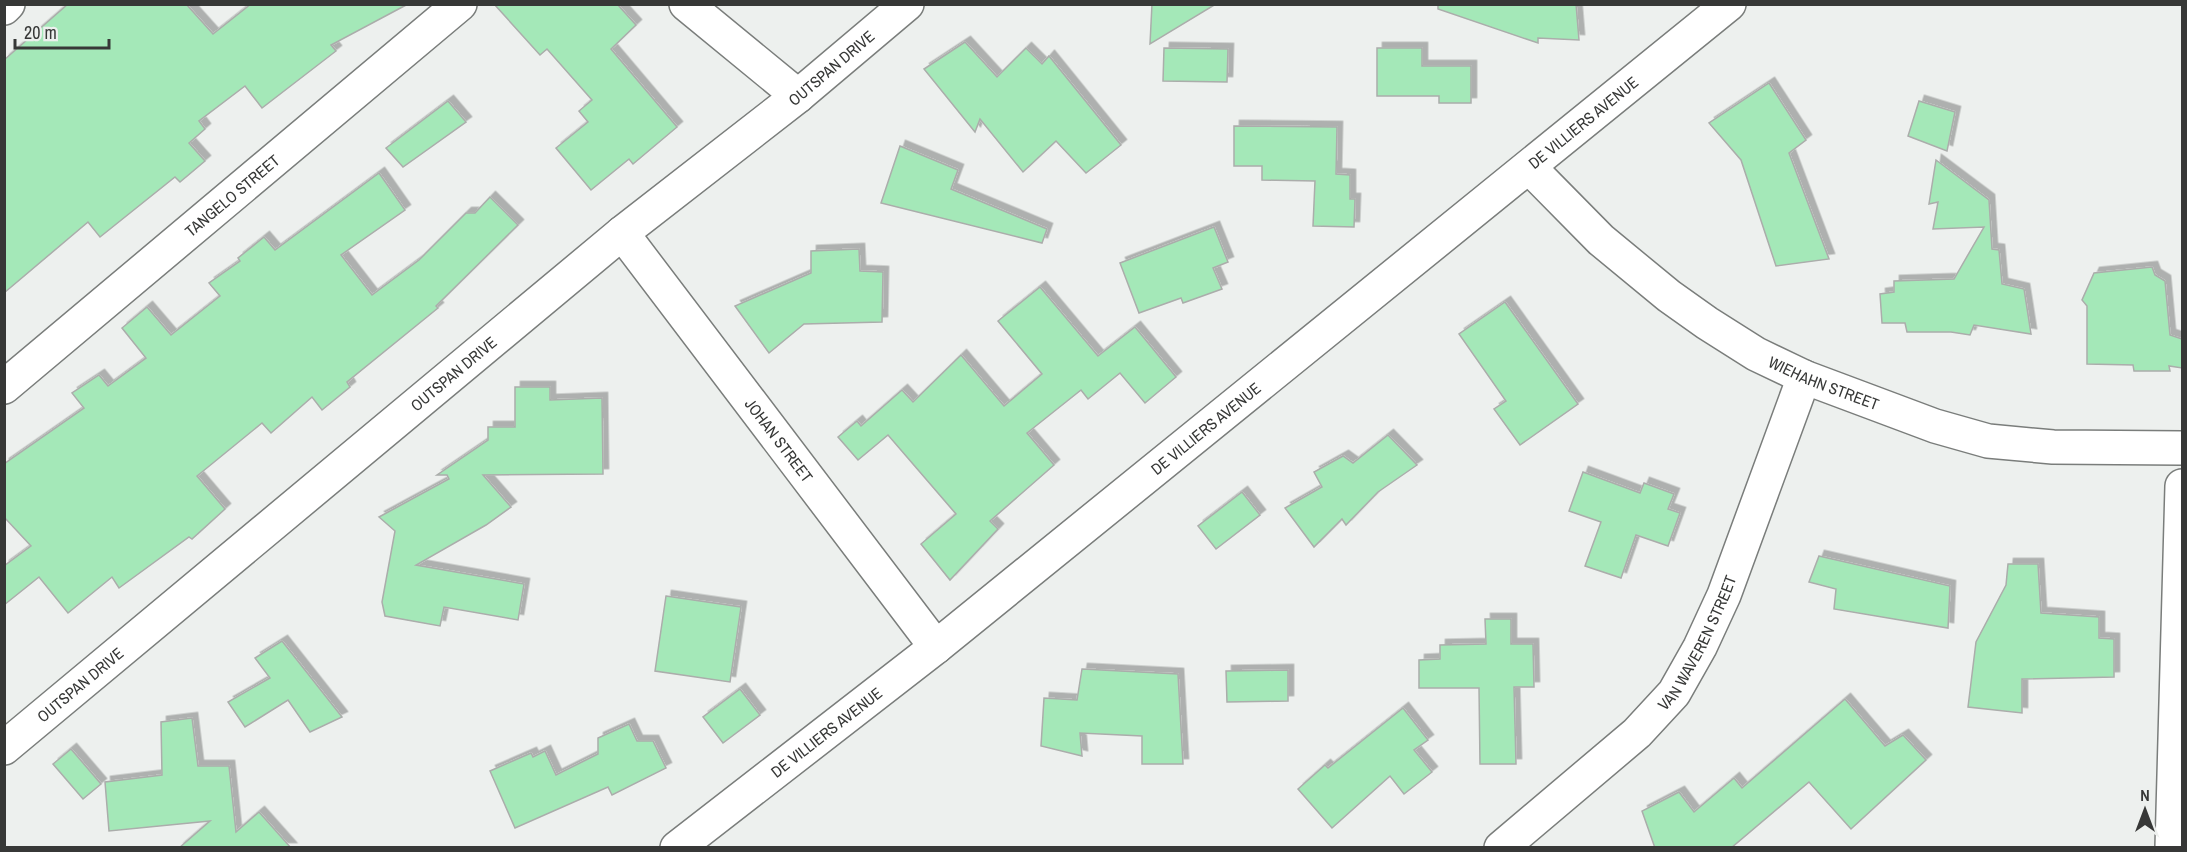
<svg xmlns="http://www.w3.org/2000/svg" width="2187" height="852" font-family="'Archivo Narrow',sans-serif">
<style>
.building{fill:#a4e8b8;stroke:#abadab;stroke-width:1.5;filter:url(#shadow)}
.lines{fill:none;stroke-linecap:round;stroke-linejoin:round}
.minor-casing{stroke:#7a7d7b;stroke-width:36}
.tertiary-casing{stroke:#7a7d7b;stroke-width:36}
.minor{stroke:#fff;stroke-width:33}
.tertiary{stroke:#fff;stroke-width:33}
.labels{text-anchor:middle;stroke-width:4.5;stroke-linejoin:round;paint-order:stroke}
.street-label{font-size:16px;fill:#373837;stroke:#edf0ee}
</style>
<defs>
<filter id="shadow"><feDropShadow dx="5.5" dy="-5.5" stdDeviation="0" flood-color="#0004"/></filter>
</defs>
<rect width="100%" height="100%" fill="#edf0ee"/>
<g class="building">
<path d="M 68,4 L 186,4 L 213,34 L 251,4 L 408,4 L 331,45 L 336,51 L 262,108 L 245,86 L 199,121 L 205,129 L 189,143 L 205,161 L 180,182 L 175,177 L 100,237 L 88,222 L 4,293 L 4,60 Z"/>
<path d="M 494,4 L 617,4 L 636,25 L 611,49 L 677,127 L 633,164 L 629,159 L 591,190 L 556,148 L 588,122 L 579,111 L 592,100 L 547,49 L 540,55 Z"/>
<path d="M 1152,4 L 1216,4 L 1150,44 Z"/>
<path d="M 1438,4 L 1576,4 L 1579,40 L 1538,38 L 1538,43 L 1438,9 Z"/>
<path d="M 965,42 L 997,77 L 1026,48 L 1042,64 L 1049,56 L 1121,145 L 1086,173 L 1056,141 L 1023,172 L 980,119 L 975,132 L 924,69 Z"/>
<path d="M 1164,48 L 1228,49 L 1227,82 L 1163,81 Z"/>
<path d="M 1377,48 L 1422,48 L 1422,66 L 1471,66 L 1471,103 L 1439,103 L 1439,96 L 1377,96 Z"/>
<path d="M 1769,83 L 1806,140 L 1789,153 L 1829,259 L 1776,266 L 1741,160 L 1709,123 Z"/>
<path d="M 448,101 L 466,122 L 403,167 L 386,148 Z"/>
<path d="M 1919,101 L 1955,112 L 1947,151 L 1908,136 Z"/>
<path d="M 1234,126 L 1337,127 L 1336,174 L 1350,175 L 1350,199 L 1355,199 L 1354,227 L 1313,226 L 1315,181 L 1262,180 L 1262,166 L 1234,166 Z"/>
<path d="M 900,146 L 958,170 L 951,189 L 1047,229 L 1042,243 L 881,203 Z"/>
<path d="M 1936,160 L 1989,200 L 1992,249 L 1999,250 L 2002,284 L 2024,289 L 2031,334 L 1974,325 L 1970,335 L 1951,332 L 1907,332 L 1905,323 L 1882,323 L 1880,294 L 1894,292 L 1894,281 L 1954,279 L 1984,227 L 1933,229 L 1938,202 L 1929,204 Z"/>
<path d="M 379,173 L 405,210 L 341,255 L 372,295 L 419,260 L 466,213 L 475,213 L 490,197 L 518,225 L 436,306 L 438,308 L 347,382 L 350,387 L 322,410 L 312,397 L 271,433 L 262,423 L 197,476 L 225,509 L 192,539 L 189,537 L 119,588 L 112,577 L 68,613 L 39,577 L 4,605 L 4,566 L 31,546 L 4,517 L 4,464 L 84,408 L 72,393 L 99,375 L 108,386 L 146,358 L 122,328 L 147,307 L 171,335 L 220,296 L 209,283 L 240,261 L 238,258 L 264,237 L 275,250 Z"/>
<path d="M 1214,227 L 1228,262 L 1213,268 L 1222,289 L 1183,303 L 1181,298 L 1139,313 L 1120,263 Z"/>
<path d="M 859,249 L 860,271 L 883,272 L 882,322 L 804,324 L 769,353 L 735,306 L 811,273 L 811,251 Z"/>
<path d="M 2152,267 L 2155,275 L 2165,281 L 2170,335 L 2182,339 L 2182,368 L 2169,366 L 2170,371 L 2134,371 L 2133,365 L 2087,364 L 2087,306 L 2082,300 L 2094,273 Z"/>
<path d="M 1040,287 L 1098,356 L 1135,327 L 1176,377 L 1145,403 L 1120,373 L 1088,399 L 1081,390 L 1027,433 L 1054,465 L 990,521 L 998,529 L 950,580 L 921,544 L 956,514 L 888,435 L 858,460 L 838,437 L 857,421 L 861,426 L 902,390 L 913,402 L 961,355 L 1004,406 L 1042,374 L 998,321 Z"/>
<path d="M 1505,302 L 1578,404 L 1520,445 L 1494,409 L 1506,401 L 1459,334 Z"/>
<path d="M 515,387 L 550,387 L 550,400 L 602,398 L 603,474 L 483,475 L 511,507 L 486,525 L 416,565 L 524,584 L 518,620 L 444,607 L 440,626 L 385,616 L 382,602 L 395,531 L 379,517 L 449,479 L 447,475 L 437,475 L 488,440 L 488,427 L 515,427 Z"/>
<path d="M 1388,435 L 1417,465 L 1378,492 L 1346,525 L 1342,519 L 1314,547 L 1285,508 L 1322,487 L 1314,472 L 1343,456 L 1353,463 Z"/>
<path d="M 1583,472 L 1640,493 L 1644,483 L 1674,494 L 1668,509 L 1680,513 L 1668,546 L 1636,535 L 1621,578 L 1585,566 L 1601,522 L 1569,511 Z"/>
<path d="M 1242,492 L 1260,515 L 1216,549 L 1198,526 Z"/>
<path d="M 1819,556 L 1950,586 L 1948,628 L 1834,609 L 1836,589 L 1809,582 Z"/>
<path d="M 2008,564 L 2038,564 L 2041,613 L 2099,617 L 2099,638 L 2114,639 L 2114,677 L 2022,679 L 2022,713 L 1968,707 L 1976,642 L 2006,585 Z"/>
<path d="M 666,596 L 741,607 L 730,682 L 655,671 Z"/>
<path d="M 1485,619 L 1511,619 L 1511,644 L 1533,644 L 1534,687 L 1514,687 L 1516,764 L 1480,764 L 1479,688 L 1419,688 L 1419,660 L 1440,659 L 1440,645 L 1486,644 Z"/>
<path d="M 282,641 L 342,717 L 310,732 L 288,700 L 245,727 L 228,702 L 270,678 L 255,658 Z"/>
<path d="M 1082,669 L 1178,674 L 1183,764 L 1142,764 L 1142,736 L 1080,733 L 1082,756 L 1041,746 L 1044,698 L 1077,700 Z"/>
<path d="M 1288,670 L 1288,701 L 1227,702 L 1226,671 Z"/>
<path d="M 740,689 L 760,715 L 723,743 L 703,717 Z"/>
<path d="M 1845,699 L 1885,746 L 1903,735 L 1926,760 L 1851,829 L 1809,782 L 1731,848 L 1655,848 L 1642,811 L 1679,792 L 1694,812 L 1734,778 L 1742,788 Z"/>
<path d="M 1403,708 L 1428,740 L 1414,750 L 1432,772 L 1404,794 L 1390,776 L 1332,828 L 1298,789 L 1325,765 L 1328,768 Z"/>
<path d="M 192,718 L 198,766 L 229,766 L 236,832 L 259,812 L 291,848 L 179,848 L 210,821 L 109,831 L 105,782 L 162,775 L 161,722 Z"/>
<path d="M 629,724 L 637,741 L 653,741 L 666,768 L 612,795 L 608,787 L 515,828 L 490,771 L 531,753 L 533,757 L 545,751 L 556,775 L 598,754 L 598,738 Z"/>
<path d="M 71,749 L 101,784 L 83,799 L 53,764 Z"/>
</g>
<g class="lines">
<defs>
<g id="minor">
<path d="M 686,4 L 798,96"/>
<path d="M 4,8 L 8,4"/>
<path id="s1" d="M 1529,167 L 1601,240 L 1669,296 L 1707,323 L 1756,354 L 1804,377 L 1935,426 L 1988,441 L 2053,447 L 2182,448"/>
<path id="s2" d="M 622,233 L 936,647"/>
<path id="s3" d="M 4,387 L 460,4"/>
<path id="s4" d="M 677,848 L 936,647 L 1729,4"/>
<path id="s5" d="M 1501,848 L 1637,733 L 1674,693 L 1700,647 L 1724,595 L 1804,377"/>
<path d="M 2172,848 L 2182,486"/>
</g>
<g id="tertiary">
<path id="s6" d="M 4,748 L 622,233 L 798,96 L 907,4"/>
</g>
</defs>
<use href="#minor" class="minor-casing"/>
<use href="#tertiary" class="tertiary-casing"/>
<use href="#minor" class="minor"/>
<use href="#tertiary" class="tertiary"/>
</g>
<g class="labels">
<g class="street-label">
<text dy="6" stroke="none"><textPath href="#s6" startOffset="1071">OUTSPAN DRIVE</textPath></text>
<text dy="6" stroke="none"><textPath href="#s4" startOffset="1161">DE VILLIERS AVENUE</textPath></text>
<text dy="6" stroke="none"><textPath href="#s3" startOffset="298">TANGELO STREET</textPath></text>
<text dy="6" stroke="none"><textPath href="#s6" startOffset="585">OUTSPAN DRIVE</textPath></text>
<text dy="6" stroke="none"><textPath href="#s1" startOffset="369">WIEHAHN STREET</textPath></text>
<text dy="6" stroke="none"><textPath href="#s4" startOffset="675">DE VILLIERS AVENUE</textPath></text>
<text dy="6" stroke="none"><textPath href="#s2" startOffset="260">JOHAN STREET</textPath></text>
<text dy="6" stroke="none"><textPath href="#s5" startOffset="288">VAN WAVEREN STREET</textPath></text>
<text dy="6" stroke="none"><textPath href="#s6" startOffset="99">OUTSPAN DRIVE</textPath></text>
<text dy="6" stroke="none"><textPath href="#s4" startOffset="189">DE VILLIERS AVENUE</textPath></text>
</g>
</g>
<rect width="2187" height="852" fill="none" stroke="#373837" stroke-width="12"/>
<g transform="translate(2145 810)" stroke="#edf0ee" stroke-width="4.5" paint-order="stroke">
<path d="M0-4.5L10 22L0 15L-10 22Z" fill="#373837"/>
<text y="-9" font-size="16" font-weight="bold" text-anchor="middle" fill="#373837">N</text>
</g>
<path d="M15 39v9h94v-9" fill="none" stroke="#373837" stroke-width="3"/>
<text x="24" y="39" font-size="18" fill="#373837" stroke="#edf0ee" stroke-width="4.5" paint-order="stroke">20 m</text>
</svg>
